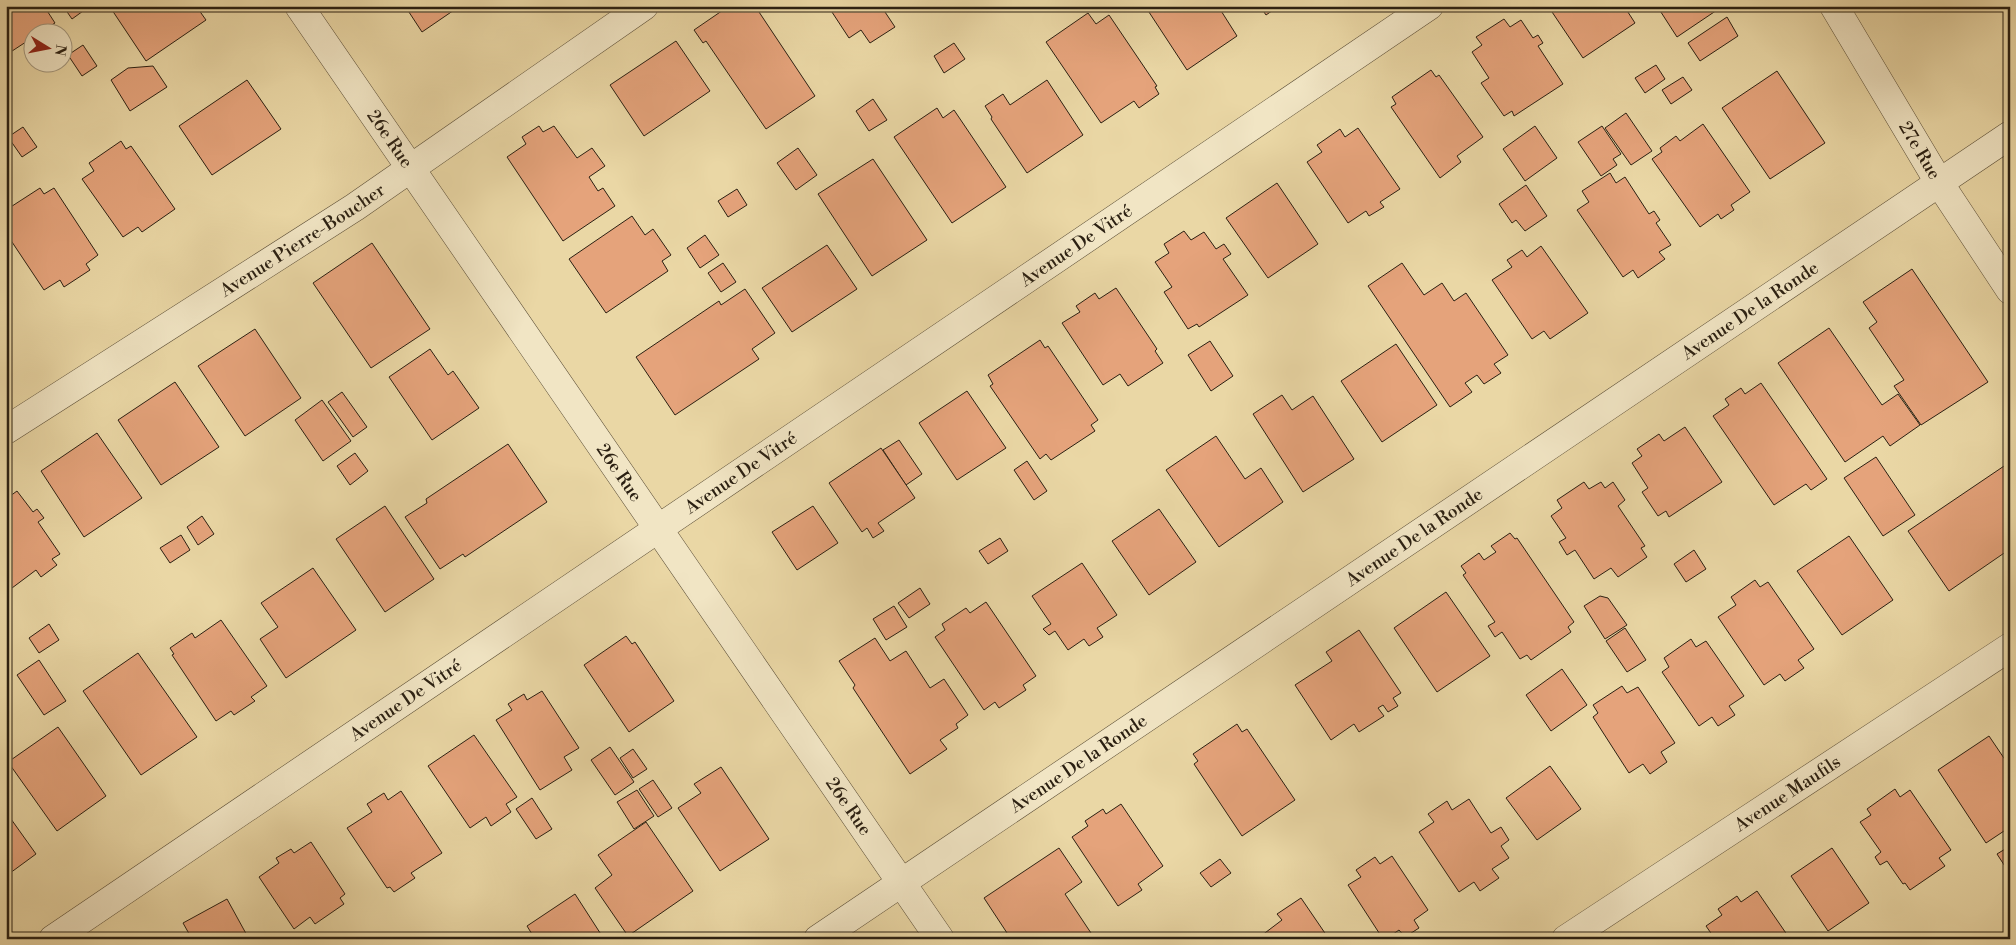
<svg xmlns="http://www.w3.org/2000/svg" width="2016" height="945" font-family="'Libre Bodoni',serif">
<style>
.building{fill:#e5a37b;stroke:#2b2012}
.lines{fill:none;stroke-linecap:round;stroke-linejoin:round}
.minor-casing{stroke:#5b4e37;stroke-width:29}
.minor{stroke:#f1e5c4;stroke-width:28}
.labels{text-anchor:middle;stroke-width:5;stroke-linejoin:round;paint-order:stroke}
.street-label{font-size:18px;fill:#2b2012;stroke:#f1e5c4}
</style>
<rect width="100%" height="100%" fill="#ead7a5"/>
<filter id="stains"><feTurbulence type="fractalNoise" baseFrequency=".004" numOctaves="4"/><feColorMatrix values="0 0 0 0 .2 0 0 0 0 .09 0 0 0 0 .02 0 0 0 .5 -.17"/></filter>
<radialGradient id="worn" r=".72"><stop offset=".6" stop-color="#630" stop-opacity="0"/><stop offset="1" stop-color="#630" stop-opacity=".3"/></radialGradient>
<g class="building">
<path d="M 6,6 L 44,6 L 55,23 L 40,32 L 32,32 L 32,38 L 6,55 Z"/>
<path d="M 63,6 L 90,6 L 72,19 Z"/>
<path d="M 118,6 L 196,6 L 206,20 L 146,61 L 112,10 Z"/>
<path d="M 405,6 L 460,6 L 422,32 Z"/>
<path d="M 729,6 L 755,6 L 815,96 L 766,129 L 706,41 L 703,43 L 694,30 Z"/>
<path d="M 828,6 L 881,6 L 895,27 L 870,43 L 861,30 L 849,38 Z"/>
<path d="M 1145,6 L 1218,6 L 1237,36 L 1187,70 Z"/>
<path d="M 1260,6 L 1279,6 L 1266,15 Z"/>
<path d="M 1548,6 L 1624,6 L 1635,23 L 1583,58 Z"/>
<path d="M 1657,6 L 1723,6 L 1677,37 Z"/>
<path d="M 1088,13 L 1096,24 L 1109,15 L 1157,86 L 1155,87 L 1159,94 L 1139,108 L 1134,101 L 1101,123 L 1046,42 Z"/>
<path d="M 1727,17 L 1738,36 L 1700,61 L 1688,43 Z"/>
<path d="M 1504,19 L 1510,27 L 1521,20 L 1533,38 L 1538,35 L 1543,43 L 1538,46 L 1563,84 L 1514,116 L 1512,111 L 1504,116 L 1481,83 L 1489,78 L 1472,52 L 1482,45 L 1476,37 Z"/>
<path d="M 676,41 L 710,91 L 644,136 L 610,85 Z"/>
<path d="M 954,43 L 965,59 L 944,73 L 934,56 Z"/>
<path d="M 83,45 L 97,66 L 82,76 L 68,55 Z"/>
<path d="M 1656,65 L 1665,79 L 1645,93 L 1635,78 Z"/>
<path d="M 153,66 L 167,87 L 130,111 L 111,80 L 128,68 Z"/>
<path d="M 1431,70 L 1436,77 L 1439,75 L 1483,137 L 1457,156 L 1461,162 L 1440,178 L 1391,107 L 1396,104 L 1392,97 Z"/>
<path d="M 1777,71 L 1825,143 L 1770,179 L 1722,108 Z"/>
<path d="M 1683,77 L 1692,90 L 1671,104 L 1662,90 Z"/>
<path d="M 247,80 L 281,129 L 212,175 L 179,126 Z"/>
<path d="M 1047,80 L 1083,135 L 1027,173 L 991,119 L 992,117 L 985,106 L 1003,94 L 1010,105 Z"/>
<path d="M 873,99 L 887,120 L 869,131 L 856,111 Z"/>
<path d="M 937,108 L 943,118 L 954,110 L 1006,187 L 952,223 L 894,137 Z"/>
<path d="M 1626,113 L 1652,151 L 1631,165 L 1605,128 Z"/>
<path d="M 1703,124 L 1750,192 L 1731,205 L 1734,210 L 1721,219 L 1718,214 L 1700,227 L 1652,159 L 1662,152 L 1660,148 L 1676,136 L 1680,141 Z"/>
<path d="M 539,126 L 543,132 L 554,126 L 577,158 L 592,148 L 605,166 L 589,177 L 598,191 L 603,188 L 615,206 L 563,241 L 507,157 L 526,144 L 522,137 Z"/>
<path d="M 1535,126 L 1557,158 L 1525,181 L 1503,149 Z"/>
<path d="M 1602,126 L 1621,154 L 1613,159 L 1617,165 L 1601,176 L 1578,142 Z"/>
<path d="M 23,127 L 37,147 L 22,157 L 8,137 Z"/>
<path d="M 1358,128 L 1400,189 L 1380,202 L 1384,207 L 1369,216 L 1366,211 L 1348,223 L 1307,162 L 1322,152 L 1317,145 L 1340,129 L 1345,137 Z"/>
<path d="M 121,141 L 126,149 L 131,146 L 175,209 L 142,232 L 138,227 L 123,237 L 82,179 L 94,171 L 89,163 Z"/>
<path d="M 798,148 L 817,175 L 796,190 L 777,163 Z"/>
<path d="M 873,159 L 927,240 L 872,276 L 818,194 Z"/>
<path d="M 1610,173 L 1616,183 L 1625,177 L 1649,214 L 1654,211 L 1660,220 L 1656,223 L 1671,245 L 1659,252 L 1665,259 L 1638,278 L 1633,270 L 1623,277 L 1577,210 L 1589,202 L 1582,191 Z"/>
<path d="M 1277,183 L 1318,244 L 1268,278 L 1226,218 Z"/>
<path d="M 1526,185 L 1547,216 L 1525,231 L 1516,220 L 1512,223 L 1499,204 Z"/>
<path d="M 40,188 L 44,194 L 54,188 L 98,255 L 86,264 L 90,270 L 64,287 L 60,280 L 44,290 L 6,233 L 6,219 L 8,218 L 6,210 Z"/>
<path d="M 737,189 L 747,205 L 728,217 L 718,201 Z"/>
<path d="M 632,216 L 645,235 L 653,229 L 671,255 L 662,261 L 668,271 L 606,313 L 569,259 Z"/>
<path d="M 1184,231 L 1191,240 L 1204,232 L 1216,249 L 1224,244 L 1231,254 L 1223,259 L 1248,295 L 1199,327 L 1197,324 L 1188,329 L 1164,292 L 1172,287 L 1155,262 L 1169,253 L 1164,244 Z"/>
<path d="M 705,235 L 719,255 L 700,268 L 687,248 Z"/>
<path d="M 372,243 L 430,329 L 371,368 L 313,283 Z"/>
<path d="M 827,245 L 857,289 L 792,332 L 762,288 Z"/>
<path d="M 1541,246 L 1588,313 L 1550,339 L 1544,331 L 1532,339 L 1492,280 L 1512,267 L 1507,260 L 1522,250 L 1527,257 Z"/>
<path d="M 723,263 L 736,282 L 721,292 L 708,273 Z"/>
<path d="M 1402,263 L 1424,295 L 1442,283 L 1454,301 L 1466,293 L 1508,355 L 1494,364 L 1501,373 L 1484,384 L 1477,375 L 1465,383 L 1472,392 L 1450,407 L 1368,286 Z"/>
<path d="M 1912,269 L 1988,382 L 1921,425 L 1894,386 L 1904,380 L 1869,328 L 1877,322 L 1863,302 Z"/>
<path d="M 1116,288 L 1157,349 L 1155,351 L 1163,363 L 1128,386 L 1120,374 L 1103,385 L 1062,323 L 1080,312 L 1076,306 L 1095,293 L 1099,299 Z"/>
<path d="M 745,289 L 775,333 L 752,349 L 759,359 L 675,415 L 636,357 L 719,301 L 721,305 Z"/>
<path d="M 1829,328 L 1882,405 L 1898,394 L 1920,425 L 1890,446 L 1883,436 L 1845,462 L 1778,363 Z"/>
<path d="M 255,329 L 301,398 L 245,436 L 198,366 Z"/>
<path d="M 1040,340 L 1045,348 L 1048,346 L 1098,420 L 1091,425 L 1095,431 L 1051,460 L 1046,454 L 1040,459 L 990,386 L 993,384 L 988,375 Z"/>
<path d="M 1210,341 L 1233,376 L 1211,391 L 1188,355 Z"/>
<path d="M 1396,344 L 1437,405 L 1382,442 L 1341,381 Z"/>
<path d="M 430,349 L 448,375 L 453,371 L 479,408 L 432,440 L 389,377 Z"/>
<path d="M 175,382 L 219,447 L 161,485 L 118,420 Z"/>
<path d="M 1761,383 L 1827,479 L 1811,490 L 1806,484 L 1774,505 L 1713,416 L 1729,405 L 1725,399 L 1741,388 L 1745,394 Z"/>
<path d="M 967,391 L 1006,448 L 957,480 L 919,423 Z"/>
<path d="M 342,392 L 367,427 L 353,437 L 328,402 Z"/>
<path d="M 1282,395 L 1292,410 L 1313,396 L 1354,459 L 1303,492 L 1253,414 Z"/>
<path d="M 322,400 L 351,441 L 323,461 L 295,420 Z"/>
<path d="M 1685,427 L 1722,482 L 1669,517 L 1666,511 L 1658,516 L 1642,492 L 1648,488 L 1632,463 L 1642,456 L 1637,449 L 1659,434 L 1664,441 Z"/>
<path d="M 97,433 L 142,498 L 84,537 L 41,471 Z"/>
<path d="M 1216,436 L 1245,479 L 1261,468 L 1283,502 L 1219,547 L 1166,470 Z"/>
<path d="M 899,440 L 922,474 L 906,485 L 883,450 Z"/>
<path d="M 508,444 L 547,502 L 465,557 L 463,554 L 440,569 L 405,517 L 427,503 L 426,499 Z"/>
<path d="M 881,448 L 915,498 L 878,523 L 884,531 L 873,538 L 867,528 L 862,532 L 829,483 Z"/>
<path d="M 355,453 L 368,471 L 350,485 L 337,466 Z"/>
<path d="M 1876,457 L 1915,515 L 1883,536 L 1844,478 Z"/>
<path d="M 1027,461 L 1047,491 L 1034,500 L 1014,470 Z"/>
<path d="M 2010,462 L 2010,549 L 1949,591 L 1908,531 Z"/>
<path d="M 1584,482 L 1589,489 L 1601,482 L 1605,488 L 1613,482 L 1625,500 L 1618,506 L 1645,546 L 1641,548 L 1647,557 L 1618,577 L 1611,568 L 1594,579 L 1575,550 L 1567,555 L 1559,542 L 1566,538 L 1551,516 L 1562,508 L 1557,500 Z"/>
<path d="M 17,491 L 33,512 L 37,509 L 44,518 L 38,522 L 60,554 L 52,559 L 57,565 L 41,577 L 36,570 L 12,588 L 6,580 L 6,499 Z"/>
<path d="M 385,506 L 434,579 L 385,612 L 336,539 Z"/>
<path d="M 813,506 L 838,543 L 797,570 L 772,532 Z"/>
<path d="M 1159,509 L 1196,562 L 1149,595 L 1112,541 Z"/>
<path d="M 202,516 L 214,534 L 198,545 L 187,527 Z"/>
<path d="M 1510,533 L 1515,539 L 1517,538 L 1574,622 L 1568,627 L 1571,632 L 1531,660 L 1527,655 L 1520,659 L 1502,632 L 1495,637 L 1488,626 L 1495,622 L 1463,575 L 1466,573 L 1461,566 L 1479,553 L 1484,560 L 1496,552 L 1491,546 Z"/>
<path d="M 181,535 L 190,550 L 170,563 L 160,548 Z"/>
<path d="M 1849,536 L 1893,600 L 1842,635 L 1797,571 Z"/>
<path d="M 1000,538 L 1008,551 L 988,564 L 979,551 Z"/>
<path d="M 1694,550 L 1706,569 L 1686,582 L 1674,564 Z"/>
<path d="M 1082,563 L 1117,615 L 1097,628 L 1103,637 L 1089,646 L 1084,639 L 1068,650 L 1055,631 L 1049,635 L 1043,629 L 1051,624 L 1032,596 Z"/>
<path d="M 313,568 L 356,630 L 286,678 L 260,639 L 278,627 L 261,603 Z"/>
<path d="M 1755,580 L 1760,587 L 1768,582 L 1814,649 L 1798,660 L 1804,668 L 1785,681 L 1780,674 L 1764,685 L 1718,617 L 1736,605 L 1731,597 Z"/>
<path d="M 920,588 L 930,604 L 909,618 L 898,603 Z"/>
<path d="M 1446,592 L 1490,656 L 1437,692 L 1394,628 Z"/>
<path d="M 1600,596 L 1608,598 L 1627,625 L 1605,639 L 1584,606 Z"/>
<path d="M 986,602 L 1036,676 L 1023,685 L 1026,690 L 999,708 L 995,702 L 984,710 L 935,637 L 945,630 L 942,624 L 966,608 L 970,613 Z"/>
<path d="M 894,606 L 907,627 L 886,640 L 873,619 Z"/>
<path d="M 221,620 L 267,686 L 251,697 L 255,701 L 234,715 L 231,711 L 216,721 L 172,655 L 174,654 L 170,648 L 192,633 L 195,638 Z"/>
<path d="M 49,624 L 59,640 L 39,653 L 29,638 Z"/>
<path d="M 1625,628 L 1646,660 L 1627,672 L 1606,641 Z"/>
<path d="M 1359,630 L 1401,693 L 1393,698 L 1398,706 L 1388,712 L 1383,705 L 1378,708 L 1384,716 L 1359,732 L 1354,724 L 1331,740 L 1295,685 L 1332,661 L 1326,652 Z"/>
<path d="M 626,636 L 632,644 L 635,642 L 674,701 L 629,732 L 584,665 Z"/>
<path d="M 875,638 L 890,661 L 906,651 L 930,688 L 944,679 L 968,715 L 956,724 L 958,728 L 940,740 L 947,749 L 910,774 L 853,688 L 855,685 L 839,661 Z"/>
<path d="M 1691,639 L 1696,647 L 1706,641 L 1744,696 L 1729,706 L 1735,715 L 1718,726 L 1712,717 L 1699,726 L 1662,672 L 1669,667 L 1664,658 Z"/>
<path d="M 138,653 L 197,737 L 141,775 L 83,691 Z"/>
<path d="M 39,660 L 66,701 L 44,715 L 17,675 Z"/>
<path d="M 1562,669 L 1587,705 L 1551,731 L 1526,695 Z"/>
<path d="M 1622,686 L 1627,693 L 1638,687 L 1675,743 L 1661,752 L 1667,762 L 1650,774 L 1643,764 L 1629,773 L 1593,717 L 1598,713 L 1593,705 Z"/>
<path d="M 542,691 L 579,748 L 564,757 L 572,770 L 540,790 L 496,720 L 512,710 L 508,704 L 524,694 L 527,700 Z"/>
<path d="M 1237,724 L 1242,732 L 1247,729 L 1295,800 L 1242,836 L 1194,764 L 1198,761 L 1193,754 Z"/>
<path d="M 58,727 L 106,796 L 57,831 L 8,762 Z"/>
<path d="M 474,735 L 517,797 L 506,804 L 511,812 L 491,826 L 486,817 L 470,828 L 428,766 Z"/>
<path d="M 1989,736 L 2010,767 L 2010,827 L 1986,843 L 1938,770 Z"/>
<path d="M 610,747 L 634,782 L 615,795 L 591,760 Z"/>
<path d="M 633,749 L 647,769 L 633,778 L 620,758 Z"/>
<path d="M 1550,766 L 1581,809 L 1537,840 L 1506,798 Z"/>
<path d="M 721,767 L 769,839 L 720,871 L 678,808 L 701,793 L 694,784 Z"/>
<path d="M 653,780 L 672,808 L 658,817 L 639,789 Z"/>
<path d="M 1895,789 L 1900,797 L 1910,790 L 1951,850 L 1939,858 L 1945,866 L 1910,890 L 1905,883 L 1903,884 L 1887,861 L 1880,865 L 1875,857 L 1881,852 L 1860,822 L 1871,815 L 1867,809 Z"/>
<path d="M 637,790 L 654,816 L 634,829 L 617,802 Z"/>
<path d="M 401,791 L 442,853 L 411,873 L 415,878 L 394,892 L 390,887 L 387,888 L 347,828 L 372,812 L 367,804 L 384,793 L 388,800 Z"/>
<path d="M 532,798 L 552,829 L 536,839 L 516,809 Z"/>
<path d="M 1469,799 L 1491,833 L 1501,827 L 1509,840 L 1501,846 L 1509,858 L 1492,869 L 1499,878 L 1480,891 L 1474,882 L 1459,892 L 1419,832 L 1434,822 L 1428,814 L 1447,801 L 1452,810 Z"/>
<path d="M 1121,804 L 1163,866 L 1138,884 L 1142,890 L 1118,906 L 1072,837 L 1088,826 L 1085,821 L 1103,809 L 1106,814 Z"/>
<path d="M 6,812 L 36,854 L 6,876 Z"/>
<path d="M 646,822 L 693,891 L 628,936 L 595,888 L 612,875 L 598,855 Z"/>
<path d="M 311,842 L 345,894 L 340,898 L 344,904 L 315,924 L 310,917 L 294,929 L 259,877 L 279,863 L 276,858 L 291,849 L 294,853 Z"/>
<path d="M 2010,846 L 2010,874 L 1997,854 Z"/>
<path d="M 1059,848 L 1082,882 L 1065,894 L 1095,939 L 1011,939 L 984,898 Z"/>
<path d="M 1832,848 L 1869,903 L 1828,931 L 1791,876 Z"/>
<path d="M 1392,856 L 1428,910 L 1414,920 L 1419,928 L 1405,937 L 1399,930 L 1386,939 L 1383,939 L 1348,885 L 1361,877 L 1356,870 L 1375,857 L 1380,864 Z"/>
<path d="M 1220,859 L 1231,873 L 1211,887 L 1200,873 Z"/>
<path d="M 1757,891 L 1790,939 L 1715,939 L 1706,926 L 1722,915 L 1718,909 L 1737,896 L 1741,902 Z"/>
<path d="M 575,894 L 604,939 L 535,939 L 527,926 Z"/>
<path d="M 1301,898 L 1329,939 L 1257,939 L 1282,920 L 1277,914 Z"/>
<path d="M 227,899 L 249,939 L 192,939 L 183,923 Z"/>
</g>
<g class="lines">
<defs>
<g id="minor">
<path id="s1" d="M 299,6 L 940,939"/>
<path id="s2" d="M 1834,6 L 1940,184 L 2010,290"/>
<path id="s3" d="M 6,430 L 355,207 L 644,6"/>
<path id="s4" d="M 53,939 L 1429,6"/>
<path id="s5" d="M 818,939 L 2010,135"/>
<path id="s6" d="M 1566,939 L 2010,647"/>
</g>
</defs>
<use href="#minor" class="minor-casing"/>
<use href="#minor" class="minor"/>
</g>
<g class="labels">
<g class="street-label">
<text dy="6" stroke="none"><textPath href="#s1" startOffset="161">26e Rue</textPath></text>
<text dy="6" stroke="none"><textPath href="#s2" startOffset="168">27e Rue</textPath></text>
<text dy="6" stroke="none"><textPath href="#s3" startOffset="352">Avenue Pierre-Boucher</textPath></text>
<text dy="6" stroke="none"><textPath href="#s4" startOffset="1236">Avenue De Vitré</textPath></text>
<text dy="6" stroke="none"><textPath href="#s5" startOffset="1124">Avenue De la Ronde</textPath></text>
<text dy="6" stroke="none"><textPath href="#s1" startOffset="566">26e Rue</textPath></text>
<text dy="6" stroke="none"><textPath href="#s4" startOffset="831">Avenue De Vitré</textPath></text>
<text dy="6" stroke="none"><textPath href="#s5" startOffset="719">Avenue De la Ronde</textPath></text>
<text dy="6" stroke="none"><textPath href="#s4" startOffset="426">Avenue De Vitré</textPath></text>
<text dy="6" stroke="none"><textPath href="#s5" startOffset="314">Avenue De la Ronde</textPath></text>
<text dy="6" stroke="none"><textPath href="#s6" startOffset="265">Avenue Maufils</textPath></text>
<text dy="6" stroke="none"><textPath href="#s1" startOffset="971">26e Rue</textPath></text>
</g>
</g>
<rect width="2016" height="945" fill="none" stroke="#ead7a5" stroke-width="25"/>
<rect x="8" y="8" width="2001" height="930" fill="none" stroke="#2b2012" stroke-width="2.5"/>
<rect x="12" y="12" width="1991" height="920" fill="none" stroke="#2b2012"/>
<g transform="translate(48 48) rotate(100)"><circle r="24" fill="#f1e5c4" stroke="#a2967d"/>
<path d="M0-4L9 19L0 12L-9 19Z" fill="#8f2418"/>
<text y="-8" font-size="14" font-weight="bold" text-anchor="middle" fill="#2b2012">N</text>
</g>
<rect width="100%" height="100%" filter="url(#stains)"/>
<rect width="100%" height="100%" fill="url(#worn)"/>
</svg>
